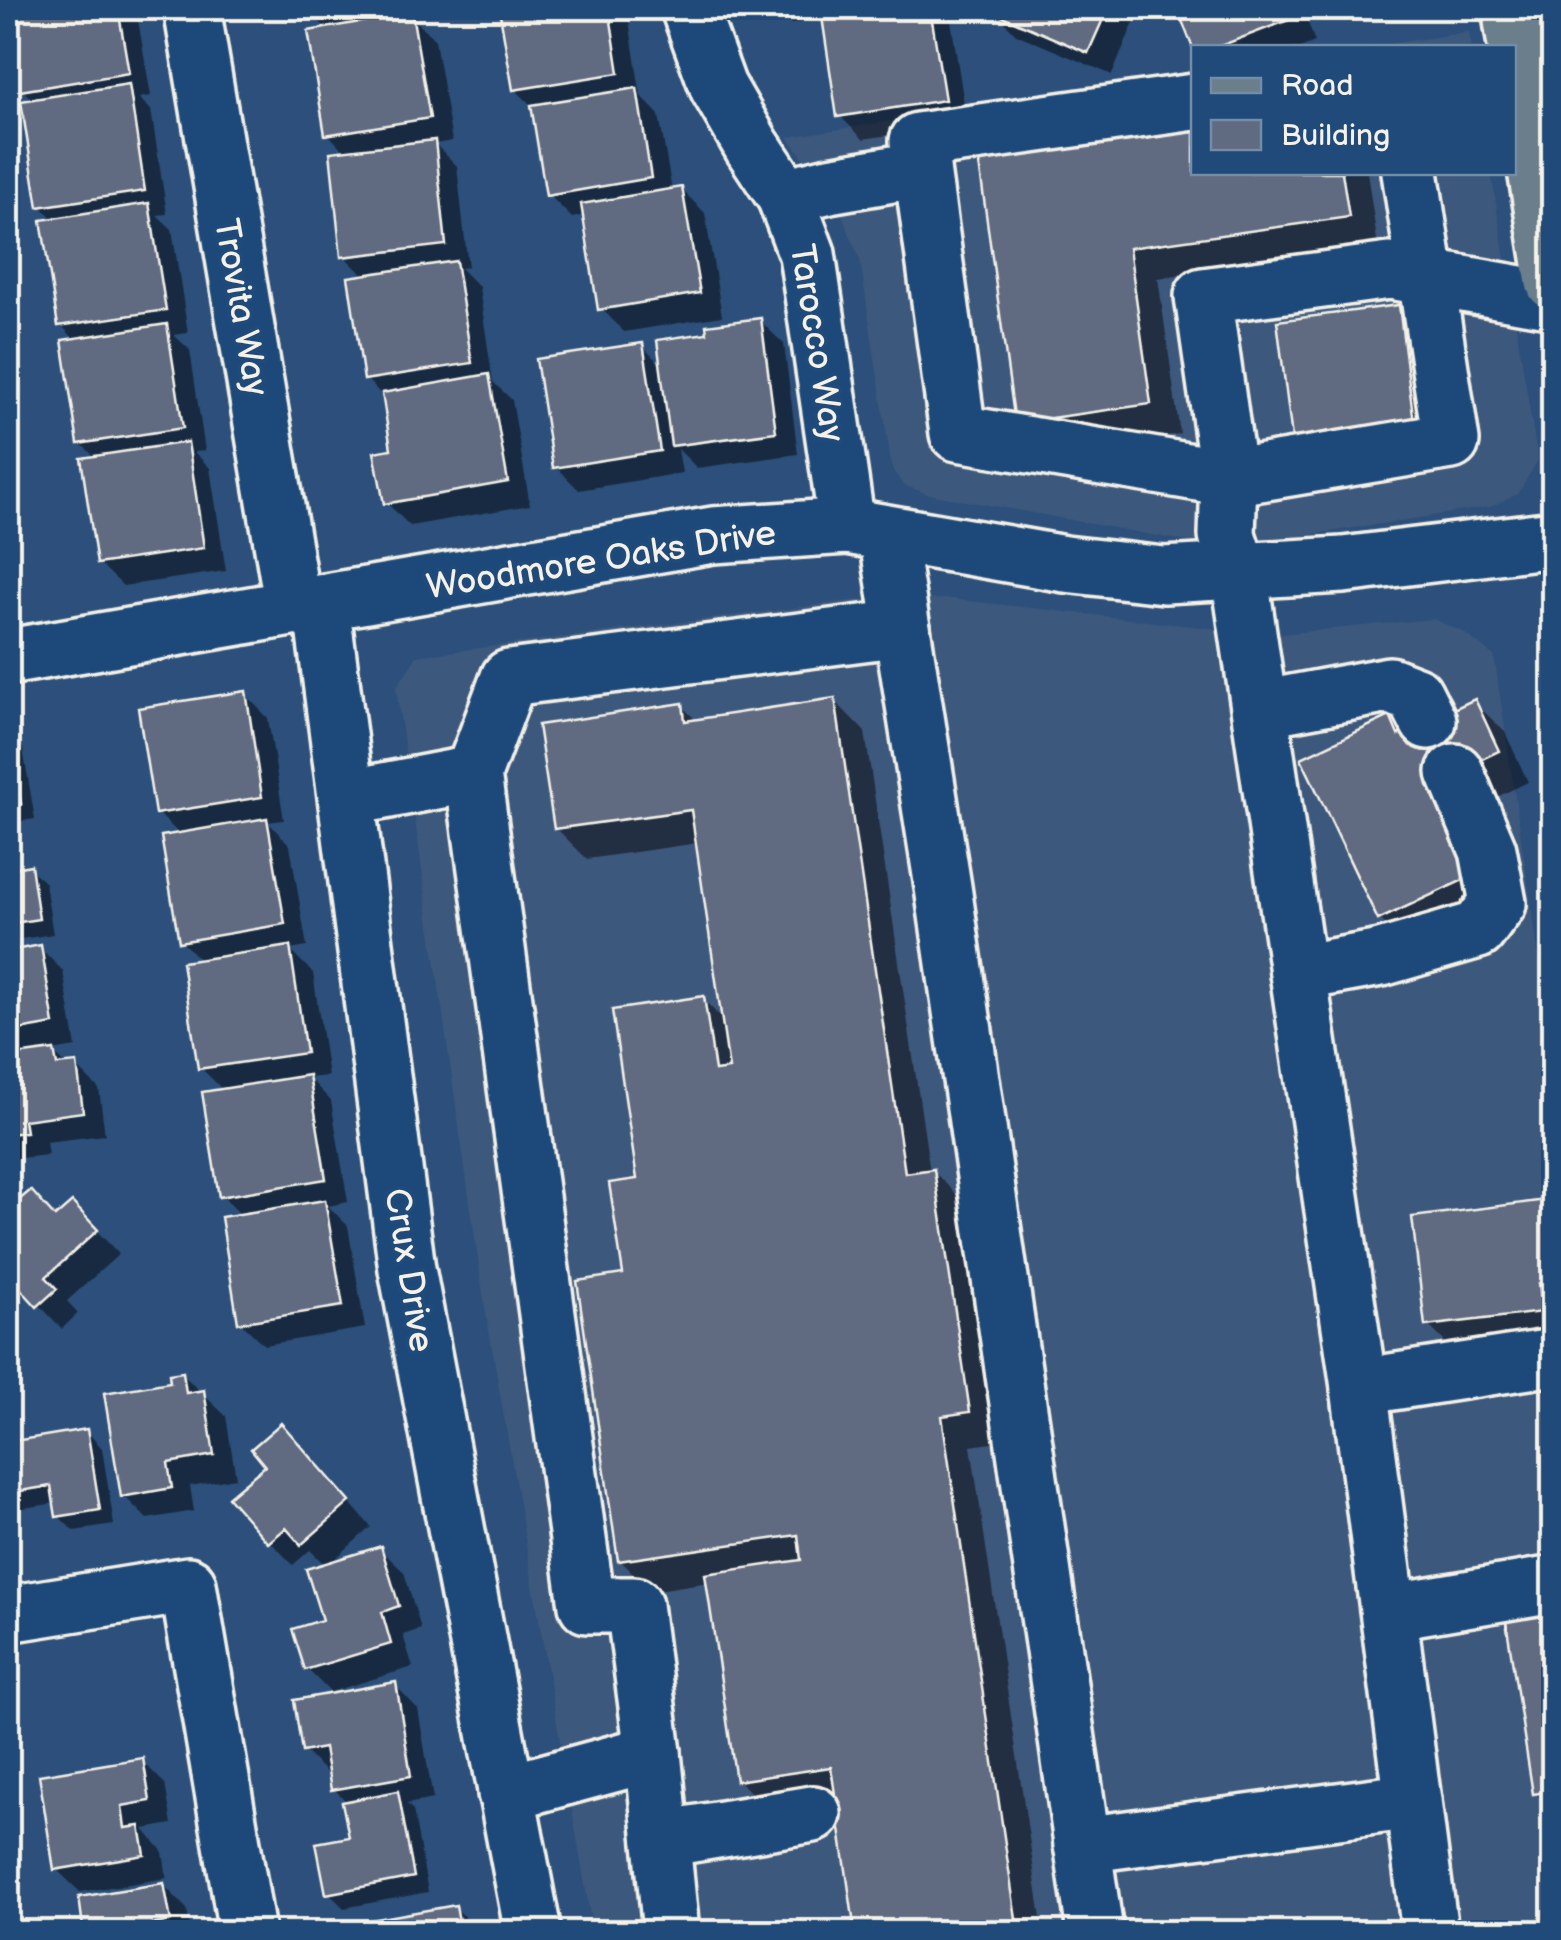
<svg xmlns="http://www.w3.org/2000/svg" width="1561" height="1940" font-family="'Balsamiq Sans',sans-serif">
<style>
.built{fill:#3c587d}
.shadow{fill:#0007}
.building{fill:#606a81;stroke:#f4f1e8;stroke-width:2.5}
.lines{fill:none;stroke-linecap:round;stroke-linejoin:round}
.minor-casing{stroke:#f4f1e8;stroke-width:62}
.major-casing{stroke:#f4f1e8;stroke-width:62}
.minor{stroke:#1f4a7a;stroke-width:55}
.major{stroke:#6b7e8b;stroke-width:55}
.labels{text-anchor:middle;stroke-width:8;stroke-linejoin:round;paint-order:stroke}
.street-label{font-size:35px;fill:#f4f1e8;stroke:#1f4a7a}
</style>
<rect width="100%" height="100%" fill="#2c507b"/>
<filter id="ink" filterUnits="userSpaceOnUse"><feTurbulence type="fractalNoise" baseFrequency=".01" numOctaves="2"/><feDisplacementMap in="SourceGraphic" scale="20" xChannelSelector="R" yChannelSelector="G"/><feConvolveMatrix kernelMatrix="1 2 1 2 8 2 1 2 1" color-interpolation-filters="sRGB"/></filter>
<g filter="url(#ink)">
<g class="built">
<path d="M 1469,32 L 1471,47 L 1368,47 Z"/>
<path d="M 1193,74 L 1194,172 L 1491,173 L 1538,460 L 1518,494 L 1490,507 L 1289,538 L 1190,542 L 928,494 L 903,485 L 892,469 L 860,260 L 836,200 L 788,137 Z"/>
<path d="M 951,599 L 1271,635 L 1433,619 L 1463,632 L 1494,656 L 1553,1051 L 1553,1932 L 593,1932 L 484,1301 L 396,688 L 417,656 L 856,600 Z"/>
</g>
<g class="shadow">
<path d="M 9,8 L 136,8 L 151,96 L 139,98 L 151,110 L 167,214 L 157,215 L 172,229 L 188,333 L 174,335 L 190,350 L 205,451 L 194,452 L 210,468 L 226,571 L 123,586 L 99,563 L 96,458 L 80,443 L 76,341 L 61,325 L 55,221 L 41,206 L 34,101 L 22,90 Z"/>
<path d="M 305,8 L 431,8 L 432,15 L 413,18 L 435,40 L 452,141 L 435,144 L 457,166 L 468,267 L 460,268 L 479,287 L 493,382 L 512,400 L 530,505 L 410,526 L 386,502 L 394,451 L 385,398 L 366,379 L 365,277 L 344,256 L 346,153 L 328,134 L 328,30 Z"/>
<path d="M 502,8 L 627,8 L 641,96 L 659,115 L 672,191 L 681,189 L 705,213 L 722,316 L 624,332 L 601,308 L 585,215 L 572,218 L 548,194 L 534,108 L 515,89 Z"/>
<path d="M 775,8 L 938,8 L 951,20 L 967,123 L 863,139 L 840,116 L 825,18 L 791,24 Z"/>
<path d="M 994,8 L 1140,8 L 1112,75 L 1016,34 L 993,10 Z"/>
<path d="M 1180,8 L 1303,8 L 1315,42 L 1300,48 L 1195,48 Z"/>
<path d="M 1194,121 L 1194,172 L 1367,172 L 1378,247 L 1158,278 L 1180,434 L 1048,453 L 1018,422 Z"/>
<path d="M 1398,308 L 1421,331 L 1436,446 L 1317,461 L 1294,437 Z"/>
<path d="M 760,321 L 784,344 L 798,454 L 697,468 L 678,449 L 682,473 L 579,490 L 555,466 L 642,346 L 663,367 Z"/>
<path d="M 8,475 L 22,561 L 8,564 Z"/>
<path d="M 245,694 L 268,718 L 284,820 L 268,822 L 290,845 L 307,947 L 290,950 L 313,973 L 328,1076 L 309,1078 L 331,1101 L 348,1202 L 328,1206 L 348,1226 L 365,1328 L 264,1345 L 240,1322 L 242,1216 L 222,1196 L 224,1091 L 201,1068 L 202,962 L 181,941 L 180,835 L 158,813 Z"/>
<path d="M 835,701 L 865,732 L 930,1172 L 933,1171 L 964,1202 L 999,1442 L 971,1446 L 1043,1932 L 858,1932 L 838,1800 L 769,1810 L 738,1780 L 709,1582 L 651,1591 L 620,1560 L 626,1276 L 640,1181 L 703,999 L 724,1021 L 698,843 L 587,859 L 556,828 L 682,706 L 697,721 Z"/>
<path d="M 1474,702 L 1505,732 L 1528,782 L 1457,816 L 1501,907 L 1411,950 L 1380,919 L 1389,719 L 1405,735 Z"/>
<path d="M 8,733 L 23,749 L 35,819 L 8,823 Z"/>
<path d="M 8,862 L 14,868 L 30,868 L 45,883 L 53,934 L 8,941 Z"/>
<path d="M 40,948 L 63,971 L 76,1047 L 52,1051 L 68,1066 L 76,1066 L 99,1089 L 105,1135 L 46,1142 L 48,1155 L 10,1159 L 8,953 Z"/>
<path d="M 1554,1202 L 1554,1336 L 1451,1348 L 1428,1325 Z"/>
<path d="M 8,1211 L 95,1229 L 119,1254 L 67,1301 L 78,1313 L 62,1329 L 8,1271 Z"/>
<path d="M 182,1374 L 226,1416 L 236,1478 L 190,1486 L 194,1511 L 147,1519 L 124,1496 L 173,1384 Z"/>
<path d="M 87,1432 L 102,1448 L 114,1525 L 74,1531 L 58,1516 L 56,1503 L 18,1509 L 8,1498 L 11,1522 L 8,1523 L 8,1444 Z"/>
<path d="M 304,1450 L 371,1527 L 328,1565 L 380,1549 L 404,1572 L 421,1629 L 403,1635 L 413,1667 L 330,1692 L 307,1669 L 325,1622 L 326,1566 L 310,1550 L 293,1565 L 270,1541 Z"/>
<path d="M 1554,1616 L 1554,1811 L 1535,1793 Z"/>
<path d="M 395,1685 L 418,1709 L 433,1799 L 407,1804 L 413,1810 L 428,1892 L 344,1908 L 328,1892 L 352,1839 L 348,1803 L 333,1788 L 331,1774 L 328,1774 L 304,1751 Z"/>
<path d="M 142,1761 L 165,1784 L 172,1824 L 144,1829 L 163,1852 L 167,1878 L 80,1892 L 56,1869 Z"/>
<path d="M 164,1885 L 187,1909 L 191,1932 L 64,1932 L 86,1929 Z"/>
<path d="M 455,1907 L 479,1932 L 334,1932 L 333,1929 Z"/>
</g>
<g class="building">
<path d="M 8,8 L 118,8 L 129,73 L 20,91 Z"/>
<path d="M 499,8 L 609,8 L 619,73 L 513,90 Z"/>
<path d="M 837,8 L 930,8 L 945,100 L 837,117 L 821,10 Z"/>
<path d="M 991,8 L 1108,8 L 1088,53 L 990,11 Z"/>
<path d="M 1177,8 L 1290,8 L 1294,18 L 1215,48 L 1194,48 L 1194,51 Z"/>
<path d="M 412,13 L 430,118 L 325,135 L 308,31 Z"/>
<path d="M 129,84 L 145,191 L 38,207 L 21,101 Z"/>
<path d="M 637,88 L 651,178 L 546,196 L 531,105 Z"/>
<path d="M 1194,118 L 1194,172 L 1342,172 L 1349,217 L 1129,248 L 1151,404 L 1015,423 L 977,149 Z"/>
<path d="M 435,140 L 446,245 L 341,257 L 330,152 Z"/>
<path d="M 682,187 L 700,293 L 598,310 L 581,204 Z"/>
<path d="M 149,203 L 166,310 L 58,326 L 41,220 Z"/>
<path d="M 456,261 L 472,363 L 364,380 L 348,277 Z"/>
<path d="M 1399,305 L 1414,423 L 1292,438 L 1277,321 Z"/>
<path d="M 761,318 L 776,432 L 671,446 L 657,340 L 707,333 L 706,325 Z"/>
<path d="M 167,324 L 183,428 L 78,444 L 62,340 Z"/>
<path d="M 643,343 L 660,451 L 553,468 L 536,359 Z"/>
<path d="M 489,374 L 508,482 L 384,504 L 374,452 L 391,449 L 382,393 Z"/>
<path d="M 188,442 L 204,548 L 97,564 L 81,458 Z"/>
<path d="M 246,691 L 262,797 L 155,814 L 138,708 Z"/>
<path d="M 835,698 L 905,1173 L 934,1169 L 970,1412 L 942,1416 L 1018,1932 L 855,1932 L 831,1767 L 736,1781 L 705,1574 L 801,1560 L 798,1535 L 618,1561 L 577,1281 L 623,1274 L 609,1183 L 637,1179 L 612,1010 L 704,996 L 715,1071 L 729,1069 L 691,810 L 554,829 L 538,725 L 683,703 L 685,721 Z"/>
<path d="M 1475,699 L 1499,751 L 1428,785 L 1472,876 L 1378,920 L 1301,758 L 1390,716 L 1398,735 Z"/>
<path d="M 8,731 L 21,804 L 8,806 Z"/>
<path d="M 267,818 L 285,924 L 179,942 L 161,836 Z"/>
<path d="M 31,865 L 39,919 L 8,924 L 8,869 Z"/>
<path d="M 41,945 L 54,1024 L 8,1032 L 8,951 Z"/>
<path d="M 290,946 L 306,1053 L 198,1069 L 182,962 Z"/>
<path d="M 54,1050 L 57,1065 L 77,1063 L 83,1112 L 24,1120 L 26,1132 L 8,1134 L 8,1056 Z"/>
<path d="M 309,1075 L 326,1179 L 219,1197 L 202,1092 Z"/>
<path d="M 31,1190 L 55,1217 L 72,1202 L 98,1230 L 46,1277 L 57,1289 L 37,1307 L 8,1275 L 8,1209 Z"/>
<path d="M 1554,1199 L 1554,1281 L 1539,1283 L 1543,1312 L 1425,1326 L 1412,1217 Z"/>
<path d="M 325,1200 L 343,1306 L 238,1323 L 221,1217 Z"/>
<path d="M 183,1372 L 186,1393 L 204,1390 L 214,1455 L 168,1463 L 172,1488 L 121,1497 L 104,1393 L 170,1382 L 169,1374 Z"/>
<path d="M 281,1423 L 350,1502 L 301,1545 L 286,1528 L 268,1543 L 228,1497 L 265,1466 L 251,1449 Z"/>
<path d="M 87,1429 L 100,1510 L 56,1517 L 51,1486 L 8,1493 L 8,1442 Z"/>
<path d="M 381,1546 L 399,1606 L 382,1612 L 391,1644 L 305,1670 L 292,1629 L 322,1620 L 306,1569 Z"/>
<path d="M 1554,1613 L 1554,1791 L 1533,1794 L 1506,1621 Z"/>
<path d="M 396,1682 L 411,1776 L 331,1790 L 324,1748 L 302,1752 L 294,1700 Z"/>
<path d="M 143,1758 L 150,1801 L 122,1806 L 125,1828 L 140,1826 L 145,1855 L 54,1870 L 39,1775 Z"/>
<path d="M 398,1791 L 414,1877 L 326,1894 L 316,1843 L 349,1837 L 342,1802 Z"/>
<path d="M 164,1883 L 171,1921 L 139,1927 L 140,1932 L 61,1932 L 61,1930 L 83,1927 L 79,1897 Z"/>
<path d="M 456,1905 L 461,1932 L 332,1932 L 331,1927 Z"/>
</g>
<g class="lines">
<defs>
<g id="minor">
<path d="M 192,8 L 293,607"/>
<path d="M 689,8 L 718,87 L 752,146 L 785,196 L 807,254 L 847,526"/>
<path d="M 922,169 L 918,141 L 1194,102"/>
<path d="M 785,196 L 829,185 L 922,169 L 958,433 L 1229,478 L 1451,441 L 1410,172"/>
<path d="M 887,534 L 943,887 L 1095,1932"/>
<path d="M 321,603 L 407,1269 L 533,1932"/>
<path d="M 8,657 L 713,535 L 847,526 L 1065,564 L 1164,575 L 1343,565 L 1554,539"/>
<path d="M 1260,709 L 1389,685 L 1415,695 L 1428,721"/>
<path d="M 473,774 L 509,678 L 902,628"/>
<path d="M 347,798 L 473,774 L 587,1605 L 634,1605 L 653,1753"/>
<path d="M 1298,973 L 1381,958 L 1478,930 L 1498,903 L 1488,850 L 1455,772"/>
<path d="M 1359,1387 L 1554,1357"/>
<path d="M 1389,1612 L 1554,1584"/>
<path d="M 8,1614 L 188,1585 L 247,1932"/>
<path d="M 506,1793 L 653,1753 L 671,1932"/>
<path d="M 662,1839 L 813,1814"/>
<path d="M 1082,1845 L 1413,1801"/>
<path d="M 1430,1932 L 1359,1387 L 1239,571 L 1227,535 L 1229,478 L 1203,296 L 1390,271 L 1554,300"/>
</g>
<path id="major" d="M 1510,8 L 1554,282"/>
</defs>
<use href="#minor" class="minor-casing"/>
<use href="#major" class="major-casing"/>
<use href="#minor" class="minor"/>
<use href="#major" class="major"/>
</g>
</g>
<g class="labels">
<g class="street-label">
<text transform="translate(242 307) rotate(80)" y="12">Trovita Way</text>
<text transform="translate(818 343) rotate(81)" y="12">Tarocco Way</text>
<text transform="translate(601 559) rotate(-9)" y="12">Woodmore Oaks Drive</text>
<text transform="translate(410 1270) rotate(81)" y="12">Crux Drive</text>
</g>
</g>
<rect width="1561" height="1940" fill="none" stroke="#1f4a7a" stroke-width="40"/>
<rect x="20" y="20" width="1521" height="1900" fill="none" stroke="#f4f1e8" stroke-width="4" filter="url(#ink)"/>
<rect x="1191" y="45" width="325" height="130" fill="#1f4a7a" stroke="#748da6" stroke-width="2.5"/>
<rect x="1211" y="78" width="50" height="15" fill="#6b7e8b" stroke="#748da6" stroke-width="2.5"/>
<text x="1281" y="95" font-size="30" fill="#f4f1e8">Road</text>
<rect x="1211" y="120" width="50" height="30" fill="#606a81" stroke="#748da6" stroke-width="2.5"/>
<text x="1281" y="145" font-size="30" fill="#f4f1e8">Building</text>
</svg>
